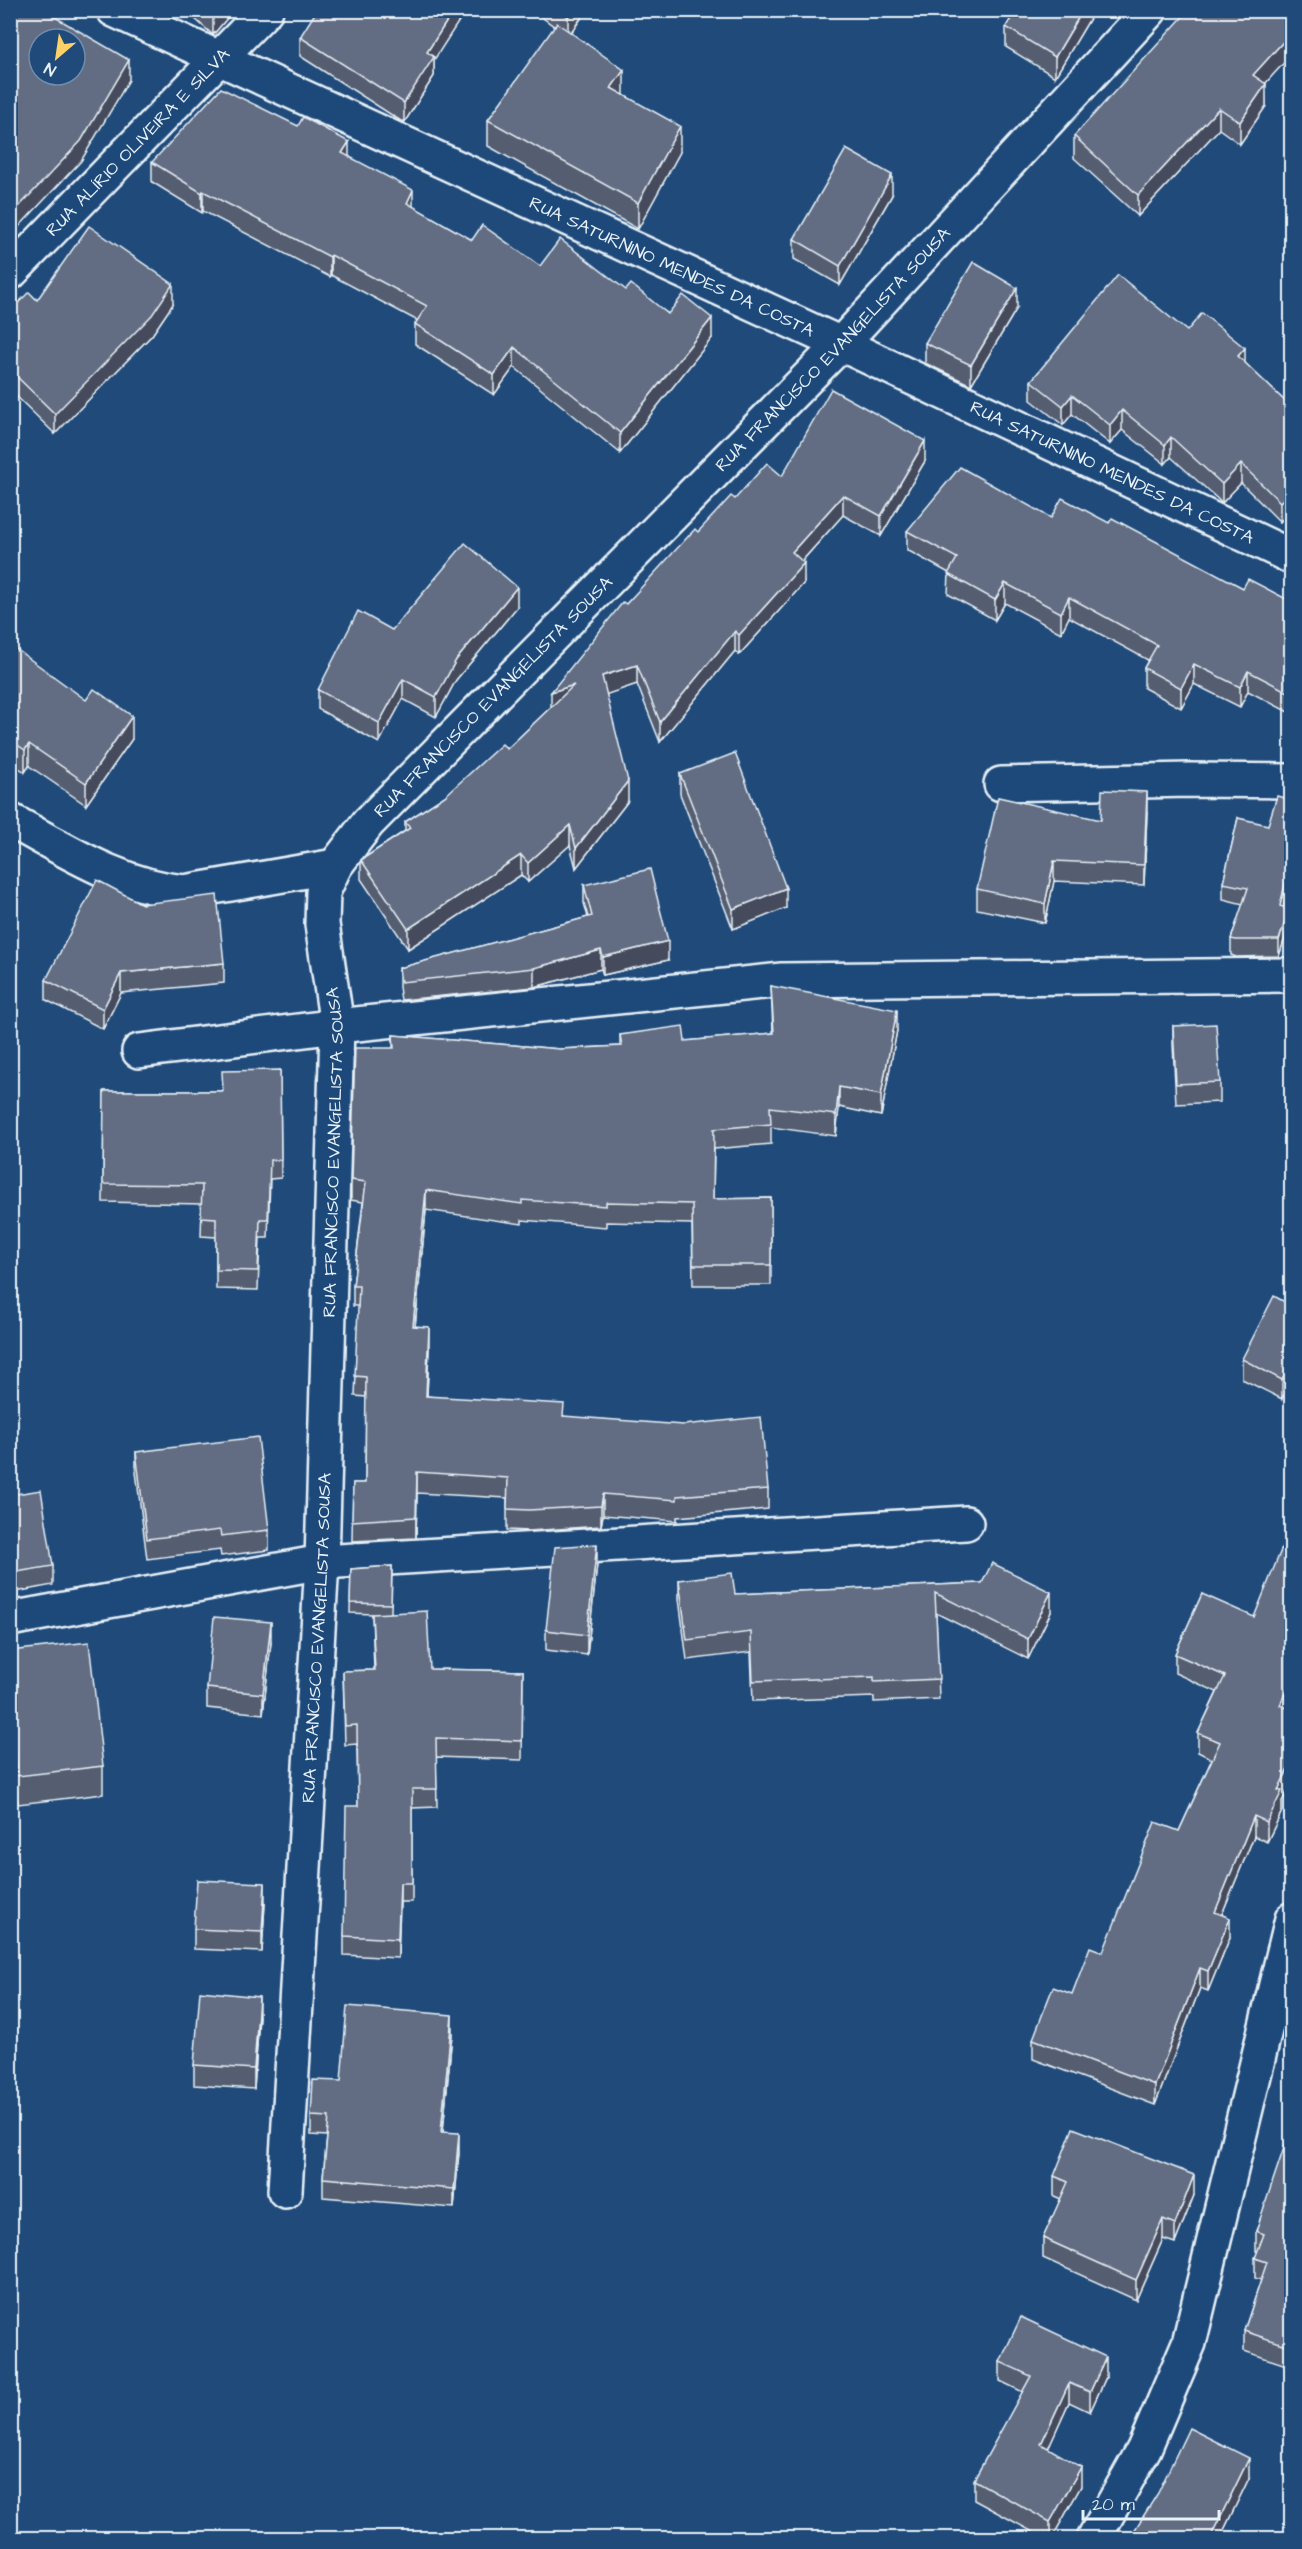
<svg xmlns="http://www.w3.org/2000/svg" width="1302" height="2549" font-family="'Architects Daughter',sans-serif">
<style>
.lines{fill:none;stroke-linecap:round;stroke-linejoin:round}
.minor-casing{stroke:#e8f1f8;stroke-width:38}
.minor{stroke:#1f4a7a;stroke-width:33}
.wall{fill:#545d70;stroke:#e8f1f8;stroke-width:1.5}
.shaded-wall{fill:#454c5b;stroke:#e8f1f8;stroke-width:1.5}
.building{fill:#626c82;stroke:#e8f1f8;stroke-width:1.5;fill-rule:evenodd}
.labels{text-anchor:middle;stroke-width:5;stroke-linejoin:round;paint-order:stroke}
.street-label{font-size:18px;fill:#e8f1f8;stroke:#1f4a7a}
</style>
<rect width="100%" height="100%" fill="#1f4a7a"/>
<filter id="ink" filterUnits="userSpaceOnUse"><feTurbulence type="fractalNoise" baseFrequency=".0167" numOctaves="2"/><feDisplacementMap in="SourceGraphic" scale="12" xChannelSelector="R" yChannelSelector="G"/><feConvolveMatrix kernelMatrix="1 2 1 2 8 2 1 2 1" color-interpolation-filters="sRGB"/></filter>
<g filter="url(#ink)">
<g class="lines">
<defs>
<g id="minor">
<path id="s1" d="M 114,10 L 841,344 L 1292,557"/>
<path id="s2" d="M 10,273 L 266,10"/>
<path d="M 1001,784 L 1190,780 L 1292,781"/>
<path d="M 10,820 C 66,850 120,886 184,892 L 335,866"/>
<path d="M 139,1051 L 337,1026 L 782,980 L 1292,975"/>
<path d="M 10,1619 L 322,1562 L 966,1523"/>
<path id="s3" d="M 285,2191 L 322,1562 L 337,1026 L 322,924 L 323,892 L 335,866 L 368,823 L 841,344 L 1150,10"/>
<path d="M 1094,2538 L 1144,2449 L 1189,2343 L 1292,1919"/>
</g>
</defs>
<use href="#minor" class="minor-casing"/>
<use href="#minor" class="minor"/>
</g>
<g class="wall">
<path d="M 185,10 L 234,10 L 213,35 Z"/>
<path d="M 532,10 L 587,10 L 571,33 L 624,95 L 680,152 L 638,229 L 488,146 L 488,120 L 555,27 Z"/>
<path d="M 1016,10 L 1095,10 L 1055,77 L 1006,47 L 1006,27 Z"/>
<path d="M 1292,10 L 1292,54 L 1265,83 L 1266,106 L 1240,144 L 1219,129 L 1138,216 L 1074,158 L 1074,136 Z"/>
<path d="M 300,37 L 434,60 L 434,76 L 404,123 L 300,56 Z"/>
<path d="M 298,126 L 349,156 L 413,207 L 472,240 L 540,266 L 626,290 L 712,338 L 620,453 L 514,367 L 494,395 L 415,344 L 415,324 L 418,321 L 331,275 L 330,277 L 203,211 L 202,213 L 152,182 L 152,162 Z"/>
<path d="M 892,195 L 840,285 L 794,259 L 794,239 Z"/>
<path d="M 37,300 L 173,304 L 152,335 L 55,434 L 10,390 L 10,311 Z"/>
<path d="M 1017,308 L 971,385 L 925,363 L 925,343 Z"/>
<path d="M 1187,331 L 1245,363 L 1292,408 L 1292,518 L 1286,515 L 1280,522 L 1241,483 L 1222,503 L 1171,457 L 1165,464 L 1122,430 L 1110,444 L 1072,414 L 1063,425 L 1031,400 L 1031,381 Z"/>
<path d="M 925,461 L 881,536 L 843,515 L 802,561 L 804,583 L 739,655 L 735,651 L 660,742 L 637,684 L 606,694 L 628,801 L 576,868 L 570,845 L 528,882 L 521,875 L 408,949 L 361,879 L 361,860 L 405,831 L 405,822 L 445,796 L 507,749 L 551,707 L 626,604 L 698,532 L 735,499 L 782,476 Z"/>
<path d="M 1051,518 L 1109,523 L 1243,588 L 1292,602 L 1292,714 L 1248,691 L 1240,707 L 1194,684 L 1181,708 L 1144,688 L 1144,668 L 1148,660 L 1069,617 L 1061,633 L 1005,603 L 995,620 L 948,594 L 949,573 L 907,550 L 907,531 Z"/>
<path d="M 517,607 L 456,680 L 436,717 L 403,699 L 379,743 L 318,709 L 318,690 L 392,630 Z"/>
<path d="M 10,656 L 132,739 L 86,805 L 29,766 L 25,772 L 10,762 Z"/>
<path d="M 680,774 L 786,908 L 733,929 L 680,794 Z"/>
<path d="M 1147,812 L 1144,885 L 1054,881 L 1045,923 L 977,909 L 977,889 Z"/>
<path d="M 1238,818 L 1283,907 L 1289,925 L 1279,956 L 1236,957 L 1231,955 L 1231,939 L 1243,904 L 1223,899 L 1223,883 Z"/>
<path d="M 584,885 L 668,960 L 603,975 L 601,969 L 534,987 L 401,1000 L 399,987 L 399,968 L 588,917 L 584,903 Z"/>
<path d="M 224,963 L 224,983 L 121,993 L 103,1029 L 46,1000 L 46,980 Z"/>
<path d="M 771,986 L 897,1030 L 881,1116 L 839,1107 L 836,1136 L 771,1127 L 771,1144 L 714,1149 L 713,1199 L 771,1198 L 771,1285 L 693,1285 L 692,1224 L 606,1222 L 606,1227 L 522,1220 L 522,1224 L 426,1210 L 415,1327 L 429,1348 L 427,1396 L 564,1416 L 768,1489 L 768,1509 L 677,1517 L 677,1521 L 603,1515 L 601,1526 L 529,1531 L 507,1530 L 507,1498 L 417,1493 L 416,1538 L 352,1541 L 353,1483 L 365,1483 L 366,1397 L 355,1396 L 359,1306 L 353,1306 L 353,1286 L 363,1202 L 351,1200 L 351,1180 L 393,1048 L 393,1035 L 560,1049 L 620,1046 L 620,1035 L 685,1041 L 773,1033 Z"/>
<path d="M 1173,1026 L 1220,1082 L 1220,1102 L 1176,1104 L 1173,1045 Z"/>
<path d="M 280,1070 L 281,1178 L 270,1179 L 268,1238 L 260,1238 L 258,1290 L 216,1289 L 216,1237 L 201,1236 L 202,1204 L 103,1202 L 104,1091 L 222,1091 Z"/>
<path d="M 1292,1306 L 1282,1399 L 1242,1379 L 1242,1359 Z"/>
<path d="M 136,1452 L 269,1530 L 269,1550 L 221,1556 L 220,1550 L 147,1559 L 136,1472 Z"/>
<path d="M 10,1495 L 53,1566 L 53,1585 L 10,1593 Z"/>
<path d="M 597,1564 L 587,1655 L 546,1650 L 546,1630 Z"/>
<path d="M 392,1566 L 391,1612 L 430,1669 L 523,1671 L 522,1760 L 436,1757 L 437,1807 L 412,1808 L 412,1902 L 400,1902 L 398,1958 L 344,1955 L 344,1936 L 358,1806 L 357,1744 L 345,1745 L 343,1671 L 374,1670 L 372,1614 L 350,1613 L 351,1569 Z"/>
<path d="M 679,1580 L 735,1594 L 982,1583 L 1051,1612 L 1028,1659 L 936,1613 L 939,1699 L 874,1702 L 874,1697 L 753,1701 L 751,1652 L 687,1660 L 679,1599 Z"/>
<path d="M 1202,1594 L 1287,1708 L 1292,1710 L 1292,1781 L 1282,1802 L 1282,1811 L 1267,1842 L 1254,1836 L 1222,1914 L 1230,1937 L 1208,1991 L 1200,1988 L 1155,2105 L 1033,2059 L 1033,2039 L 1072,1994 L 1103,1952 L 1179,1831 L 1212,1759 L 1198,1752 L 1198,1733 L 1217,1692 L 1175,1673 L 1175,1654 Z"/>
<path d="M 271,1642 L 263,1714 L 207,1708 L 207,1688 Z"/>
<path d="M 10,1651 L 103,1766 L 103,1794 L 18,1804 L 10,1736 Z"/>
<path d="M 265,1903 L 262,1952 L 194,1949 L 194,1929 Z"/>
<path d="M 259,2016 L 254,2089 L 194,2085 L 194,2065 Z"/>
<path d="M 452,2034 L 443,2132 L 459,2152 L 454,2208 L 323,2197 L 323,2178 L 327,2136 L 311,2135 L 311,2116 L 341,2081 Z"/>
<path d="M 1292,2134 L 1292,2367 L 1244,2351 L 1244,2331 L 1261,2280 L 1255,2278 L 1255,2258 L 1258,2252 L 1256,2251 L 1256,2231 Z"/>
<path d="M 1054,2176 L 1194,2195 L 1175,2243 L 1163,2239 L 1136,2300 L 1043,2258 L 1043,2238 L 1061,2199 L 1054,2196 Z"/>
<path d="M 1000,2362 L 1106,2377 L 1090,2412 L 1069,2402 L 1048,2448 L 1081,2486 L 1052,2538 L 1044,2538 L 974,2500 L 974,2480 L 1023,2392 L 1000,2381 Z"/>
<path d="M 1249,2478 L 1220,2538 L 1134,2538 L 1134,2531 Z"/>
</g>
<g class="shaded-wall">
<path d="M 215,10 L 234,10 L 213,35 L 213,13 Z"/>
<path d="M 454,10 L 466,10 L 434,60 L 434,76 L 404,123 L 404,103 L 427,52 Z"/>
<path d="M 573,10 L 587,10 L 568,36 L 568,17 Z"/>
<path d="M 1083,10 L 1095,10 L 1055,77 L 1055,57 Z"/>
<path d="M 1292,32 L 1292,54 L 1253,97 L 1253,75 Z"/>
<path d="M 129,60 L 129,80 L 81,161 L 10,236 L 10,216 Z"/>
<path d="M 624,70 L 624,96 L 611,88 Z"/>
<path d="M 1266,84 L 1266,106 L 1240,144 L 1240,122 Z"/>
<path d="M 1219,108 L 1219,129 L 1138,216 L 1138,195 Z"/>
<path d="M 680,126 L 680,152 L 638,229 L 638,203 Z"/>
<path d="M 349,142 L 349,161 L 342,153 Z"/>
<path d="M 892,175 L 892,195 L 840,285 L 840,266 Z"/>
<path d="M 413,190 L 413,210 L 407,203 Z"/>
<path d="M 203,191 L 203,211 L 202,213 L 202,193 Z"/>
<path d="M 331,255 L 331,275 L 330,277 L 330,257 Z"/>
<path d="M 173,284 L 173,304 L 152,335 L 55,434 L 55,414 Z"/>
<path d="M 1017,288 L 1017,308 L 971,385 L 971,365 Z"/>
<path d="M 712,318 L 712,338 L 620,453 L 620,433 Z"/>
<path d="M 514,347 L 514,367 L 494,395 L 494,375 Z"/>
<path d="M 1245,348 L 1245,367 L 1238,356 Z"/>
<path d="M 1072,395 L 1072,414 L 1063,425 L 1063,406 Z"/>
<path d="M 1122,410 L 1122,430 L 1110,444 L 1110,425 Z"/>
<path d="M 1171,437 L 1171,457 L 1165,464 L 1165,445 Z"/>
<path d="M 925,441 L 925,461 L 881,536 L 881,516 Z"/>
<path d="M 1241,464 L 1241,483 L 1222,503 L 1222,484 Z"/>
<path d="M 843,495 L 843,515 L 792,572 L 792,552 Z"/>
<path d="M 1286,496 L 1286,515 L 1280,522 L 1280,502 Z"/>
<path d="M 804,563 L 804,583 L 739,655 L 739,635 Z"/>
<path d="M 1005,583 L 1005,603 L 995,620 L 995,600 Z"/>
<path d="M 517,587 L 517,607 L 456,680 L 436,717 L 436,697 L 456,660 Z"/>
<path d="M 1069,597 L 1069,617 L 1061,633 L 1061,613 Z"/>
<path d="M 735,631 L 735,651 L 660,742 L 660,722 Z"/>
<path d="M 1194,664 L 1194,684 L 1181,708 L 1181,688 Z"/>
<path d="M 637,665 L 637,684 L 602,696 L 602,676 Z"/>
<path d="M 1248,671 L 1248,691 L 1240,707 L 1240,687 Z"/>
<path d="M 403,679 L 403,699 L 379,743 L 379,723 Z"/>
<path d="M 574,685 L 551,712 L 551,692 Z"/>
<path d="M 132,716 L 132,739 L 86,805 L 86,783 Z"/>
<path d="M 29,744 L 29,766 L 25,772 L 25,750 Z"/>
<path d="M 628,781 L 628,801 L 576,868 L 576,848 Z"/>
<path d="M 1147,792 L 1147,812 L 1144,885 L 1144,865 Z"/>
<path d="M 570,825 L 570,845 L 528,882 L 528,863 Z"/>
<path d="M 1292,853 L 1292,869 L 1280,922 L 1280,906 Z"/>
<path d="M 521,855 L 521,875 L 408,949 L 408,929 Z"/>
<path d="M 1054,861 L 1054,881 L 1045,923 L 1045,904 Z"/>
<path d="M 786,888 L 786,908 L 733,929 L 733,909 Z"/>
<path d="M 1289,909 L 1289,925 L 1279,956 L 1279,940 Z"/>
<path d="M 668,941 L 668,960 L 603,975 L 603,957 Z"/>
<path d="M 601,950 L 601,969 L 534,987 L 534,968 Z"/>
<path d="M 121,973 L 121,993 L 103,1029 L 103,1009 Z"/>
<path d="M 897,1010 L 897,1030 L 881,1116 L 881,1095 Z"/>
<path d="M 839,1087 L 839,1107 L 836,1136 L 836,1115 Z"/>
<path d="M 426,1190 L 426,1210 L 413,1347 L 413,1326 Z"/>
<path d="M 429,1327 L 429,1348 L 426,1416 L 426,1396 Z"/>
<path d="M 1292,1362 L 1292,1381 L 1282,1399 L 1282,1380 Z"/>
<path d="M 417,1472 L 417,1493 L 416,1538 L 416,1517 Z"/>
<path d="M 603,1494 L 603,1515 L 601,1526 L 601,1506 Z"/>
<path d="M 597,1544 L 597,1564 L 587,1655 L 587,1635 Z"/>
<path d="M 1051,1592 L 1051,1612 L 1028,1659 L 1028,1639 Z"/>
<path d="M 271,1622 L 271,1642 L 263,1714 L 263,1694 Z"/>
<path d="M 1292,1677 L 1292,1697 L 1280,1725 L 1280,1705 Z"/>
<path d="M 1292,1761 L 1292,1781 L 1282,1802 L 1282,1811 L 1267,1842 L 1267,1822 L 1278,1790 Z"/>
<path d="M 1254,1816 L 1254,1836 L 1215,1931 L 1215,1912 Z"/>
<path d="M 265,1883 L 265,1903 L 262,1952 L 262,1932 Z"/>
<path d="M 400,1883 L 400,1902 L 398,1958 L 398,1939 Z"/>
<path d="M 1230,1918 L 1230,1937 L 1208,1991 L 1208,1971 Z"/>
<path d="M 1200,1968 L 1200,1988 L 1155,2105 L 1155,2085 Z"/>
<path d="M 259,1997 L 259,2016 L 254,2089 L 254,2069 Z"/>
<path d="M 452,2015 L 452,2034 L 441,2151 L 441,2132 Z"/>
<path d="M 459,2133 L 459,2152 L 454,2208 L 454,2189 Z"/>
<path d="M 1194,2175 L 1194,2195 L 1175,2243 L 1175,2224 Z"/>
<path d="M 1163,2219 L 1163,2239 L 1136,2300 L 1136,2280 Z"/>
<path d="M 1106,2357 L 1106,2377 L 1090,2412 L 1090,2392 Z"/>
<path d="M 1069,2383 L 1069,2402 L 1041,2464 L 1041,2444 Z"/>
<path d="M 1249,2458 L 1249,2478 L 1220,2538 L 1210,2538 Z"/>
<path d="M 1081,2467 L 1081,2486 L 1052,2538 L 1050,2538 L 1050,2522 Z"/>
</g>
<g class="building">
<path d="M 10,10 L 43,10 L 129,60 L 81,141 L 10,216 ZM 39,39 L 75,39 L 75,75 L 39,75 Z"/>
<path d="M 317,10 L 454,10 L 427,52 L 434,57 L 404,103 L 300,37 Z"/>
<path d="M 559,10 L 573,10 L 568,17 Z"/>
<path d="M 1016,10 L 1083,10 L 1055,57 L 1006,27 Z"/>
<path d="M 1189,10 L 1292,10 L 1292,32 L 1253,75 L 1266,84 L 1240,122 L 1219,108 L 1138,195 L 1074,136 Z"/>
<path d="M 557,23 L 624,70 L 611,88 L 680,126 L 638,203 L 488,120 Z"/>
<path d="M 221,88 L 298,126 L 303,117 L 349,142 L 342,153 L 413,190 L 407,203 L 472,240 L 482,225 L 540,266 L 560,239 L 626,290 L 631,284 L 668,314 L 683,295 L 712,318 L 620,433 L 514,347 L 494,375 L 415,324 L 427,306 L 331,255 L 330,257 L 203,191 L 202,193 L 152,162 Z"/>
<path d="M 846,149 L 892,175 L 840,266 L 794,239 Z"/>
<path d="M 89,226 L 173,284 L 152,315 L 55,414 L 10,370 L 10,311 L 29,292 L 37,300 Z"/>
<path d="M 973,262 L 1017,288 L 971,365 L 925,343 Z"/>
<path d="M 1118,275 L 1187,331 L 1202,313 L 1245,348 L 1238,356 L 1292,408 L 1292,498 L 1286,496 L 1280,502 L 1241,464 L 1222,484 L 1171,437 L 1165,445 L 1122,410 L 1110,425 L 1072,395 L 1063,406 L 1031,381 Z"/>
<path d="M 831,389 L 925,441 L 881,516 L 843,495 L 792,552 L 804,563 L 739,635 L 735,631 L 660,722 L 637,665 L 602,676 L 628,781 L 576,848 L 570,825 L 528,863 L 521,855 L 408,929 L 361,860 L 410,828 L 405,822 L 445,796 L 502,744 L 507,749 L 574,685 L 551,692 L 623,602 L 626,604 L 695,529 L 698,532 L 731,496 L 735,499 L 767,463 L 782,476 Z"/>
<path d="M 960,467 L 1051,518 L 1062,498 L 1109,523 L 1112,518 L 1243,588 L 1248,579 L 1292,602 L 1292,694 L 1248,671 L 1240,687 L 1194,664 L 1181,688 L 1144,668 L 1157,645 L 1069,597 L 1061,613 L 1005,583 L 995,600 L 948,574 L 957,558 L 907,531 Z"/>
<path d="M 465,543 L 517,587 L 456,660 L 436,697 L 403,679 L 379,723 L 318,690 L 358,611 L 392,630 Z"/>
<path d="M 16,649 L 86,700 L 94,689 L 132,716 L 86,783 L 29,744 L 25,750 L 10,740 L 10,656 Z"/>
<path d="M 735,753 L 786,888 L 733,909 L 680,774 Z"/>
<path d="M 1102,790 L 1147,792 L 1144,865 L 1054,861 L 1045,904 L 977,889 L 998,797 L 1101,820 Z"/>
<path d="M 1277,796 L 1292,800 L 1292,853 L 1280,906 L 1289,909 L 1279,940 L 1236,940 L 1231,939 L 1248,888 L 1223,883 L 1238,818 L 1268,825 Z"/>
<path d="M 650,869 L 668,941 L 603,957 L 601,950 L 534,968 L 401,982 L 399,968 L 592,916 L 584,885 Z"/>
<path d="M 97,880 L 142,904 L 217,895 L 224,963 L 121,973 L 103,1009 L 46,980 Z"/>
<path d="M 771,986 L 897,1010 L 881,1095 L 839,1087 L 836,1115 L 770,1107 L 771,1124 L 714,1129 L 713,1199 L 771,1198 L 771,1265 L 693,1265 L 692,1204 L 606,1202 L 606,1206 L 522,1200 L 522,1204 L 426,1190 L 413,1326 L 429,1327 L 426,1396 L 564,1404 L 563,1416 L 683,1425 L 761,1417 L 768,1489 L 677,1496 L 677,1500 L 603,1494 L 601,1506 L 529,1510 L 507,1509 L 508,1478 L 417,1472 L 416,1517 L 352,1521 L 353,1483 L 365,1483 L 366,1377 L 355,1376 L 359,1286 L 353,1286 L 366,1182 L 351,1180 L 355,1048 L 394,1048 L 393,1035 L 560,1049 L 622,1046 L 620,1035 L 683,1026 L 685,1041 L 774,1033 Z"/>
<path d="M 1216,1024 L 1220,1082 L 1176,1084 L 1173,1026 Z"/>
<path d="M 280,1070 L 281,1160 L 270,1160 L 268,1219 L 260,1219 L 258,1271 L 216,1270 L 216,1218 L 201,1217 L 202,1185 L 103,1184 L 104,1091 L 223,1091 L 222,1071 Z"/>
<path d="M 1274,1296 L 1292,1306 L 1292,1362 L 1282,1380 L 1242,1359 Z"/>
<path d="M 258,1437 L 269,1530 L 221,1536 L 220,1530 L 147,1539 L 136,1452 Z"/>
<path d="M 41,1490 L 53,1566 L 10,1573 L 10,1495 Z"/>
<path d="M 1292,1523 L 1292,1677 L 1280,1705 L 1292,1710 L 1292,1761 L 1278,1790 L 1282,1791 L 1267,1822 L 1254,1816 L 1215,1912 L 1230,1918 L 1208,1971 L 1200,1968 L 1155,2085 L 1033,2039 L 1053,1987 L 1072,1994 L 1090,1947 L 1103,1952 L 1155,1822 L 1179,1831 L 1220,1742 L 1198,1733 L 1225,1676 L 1175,1654 L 1202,1594 L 1254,1617 Z"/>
<path d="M 597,1544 L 587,1635 L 546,1630 L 555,1547 Z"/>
<path d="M 992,1563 L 1051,1592 L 1028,1639 L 935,1593 L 939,1679 L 874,1682 L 874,1677 L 753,1681 L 751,1632 L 687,1640 L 679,1580 L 732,1573 L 735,1594 L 982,1583 Z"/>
<path d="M 392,1566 L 391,1604 L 350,1603 L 351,1569 Z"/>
<path d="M 427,1611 L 430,1669 L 523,1671 L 522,1741 L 436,1738 L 437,1789 L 412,1789 L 412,1883 L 400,1883 L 398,1939 L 344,1936 L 346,1806 L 358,1806 L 357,1725 L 345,1726 L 343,1671 L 375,1670 L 372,1614 Z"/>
<path d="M 214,1617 L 271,1622 L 263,1694 L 207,1688 Z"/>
<path d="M 89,1642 L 103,1766 L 18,1776 L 10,1708 L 10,1651 Z"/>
<path d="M 197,1880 L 265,1883 L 262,1932 L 194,1929 Z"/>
<path d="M 200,1991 L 259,1997 L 254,2069 L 194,2065 Z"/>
<path d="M 347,2006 L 452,2015 L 441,2132 L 459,2133 L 454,2189 L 323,2178 L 329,2117 L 311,2116 L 313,2080 L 341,2081 Z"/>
<path d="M 1073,2128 L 1194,2175 L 1175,2224 L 1163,2219 L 1136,2280 L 1043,2238 L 1068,2182 L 1054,2176 Z"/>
<path d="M 1289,2133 L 1292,2134 L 1292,2347 L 1244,2331 L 1267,2262 L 1255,2258 L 1264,2234 L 1256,2231 Z"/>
<path d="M 1021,2317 L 1106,2357 L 1090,2392 L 1069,2383 L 1041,2444 L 1081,2467 L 1050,2522 L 974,2480 L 1031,2376 L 1000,2362 Z"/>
<path d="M 1189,2428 L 1249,2458 L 1210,2538 L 1145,2538 L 1134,2531 L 1158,2493 Z"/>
</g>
</g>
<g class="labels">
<g class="street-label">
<text dy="6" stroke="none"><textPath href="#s2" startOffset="183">RUA ALÍRIO OLIVEIRA E SILVA</textPath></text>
<text dy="6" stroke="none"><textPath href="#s1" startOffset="614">RUA SATURNINO MENDES DA COSTA</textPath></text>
<text dy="6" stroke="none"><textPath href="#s3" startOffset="2048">RUA FRANCISCO EVANGELISTA SOUSA</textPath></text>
<text dy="6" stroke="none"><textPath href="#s1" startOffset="1100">RUA SATURNINO MENDES DA COSTA</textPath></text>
<text dy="6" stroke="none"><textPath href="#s3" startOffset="1562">RUA FRANCISCO EVANGELISTA SOUSA</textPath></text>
<text dy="6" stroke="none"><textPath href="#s3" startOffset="1040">RUA FRANCISCO EVANGELISTA SOUSA</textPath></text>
<text dy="6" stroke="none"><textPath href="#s3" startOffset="554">RUA FRANCISCO EVANGELISTA SOUSA</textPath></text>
</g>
</g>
<rect width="1302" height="2549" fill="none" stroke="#1f4a7a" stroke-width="36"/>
<rect x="18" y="18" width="1266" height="2513" fill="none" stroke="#e8f1f8" stroke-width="2" filter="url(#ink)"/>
<g transform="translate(57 57) rotate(209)"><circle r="28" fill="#1f4a7a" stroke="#6f8dac" stroke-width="1.5"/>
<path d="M0-4.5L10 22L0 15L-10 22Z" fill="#ffd166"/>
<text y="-9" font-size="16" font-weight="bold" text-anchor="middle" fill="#e8f1f8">N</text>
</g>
<path d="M1083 2510v9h136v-9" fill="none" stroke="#e8f1f8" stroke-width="3"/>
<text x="1092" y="2510" font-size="18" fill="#e8f1f8" stroke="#1f4a7a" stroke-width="4.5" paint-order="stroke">20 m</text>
</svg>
